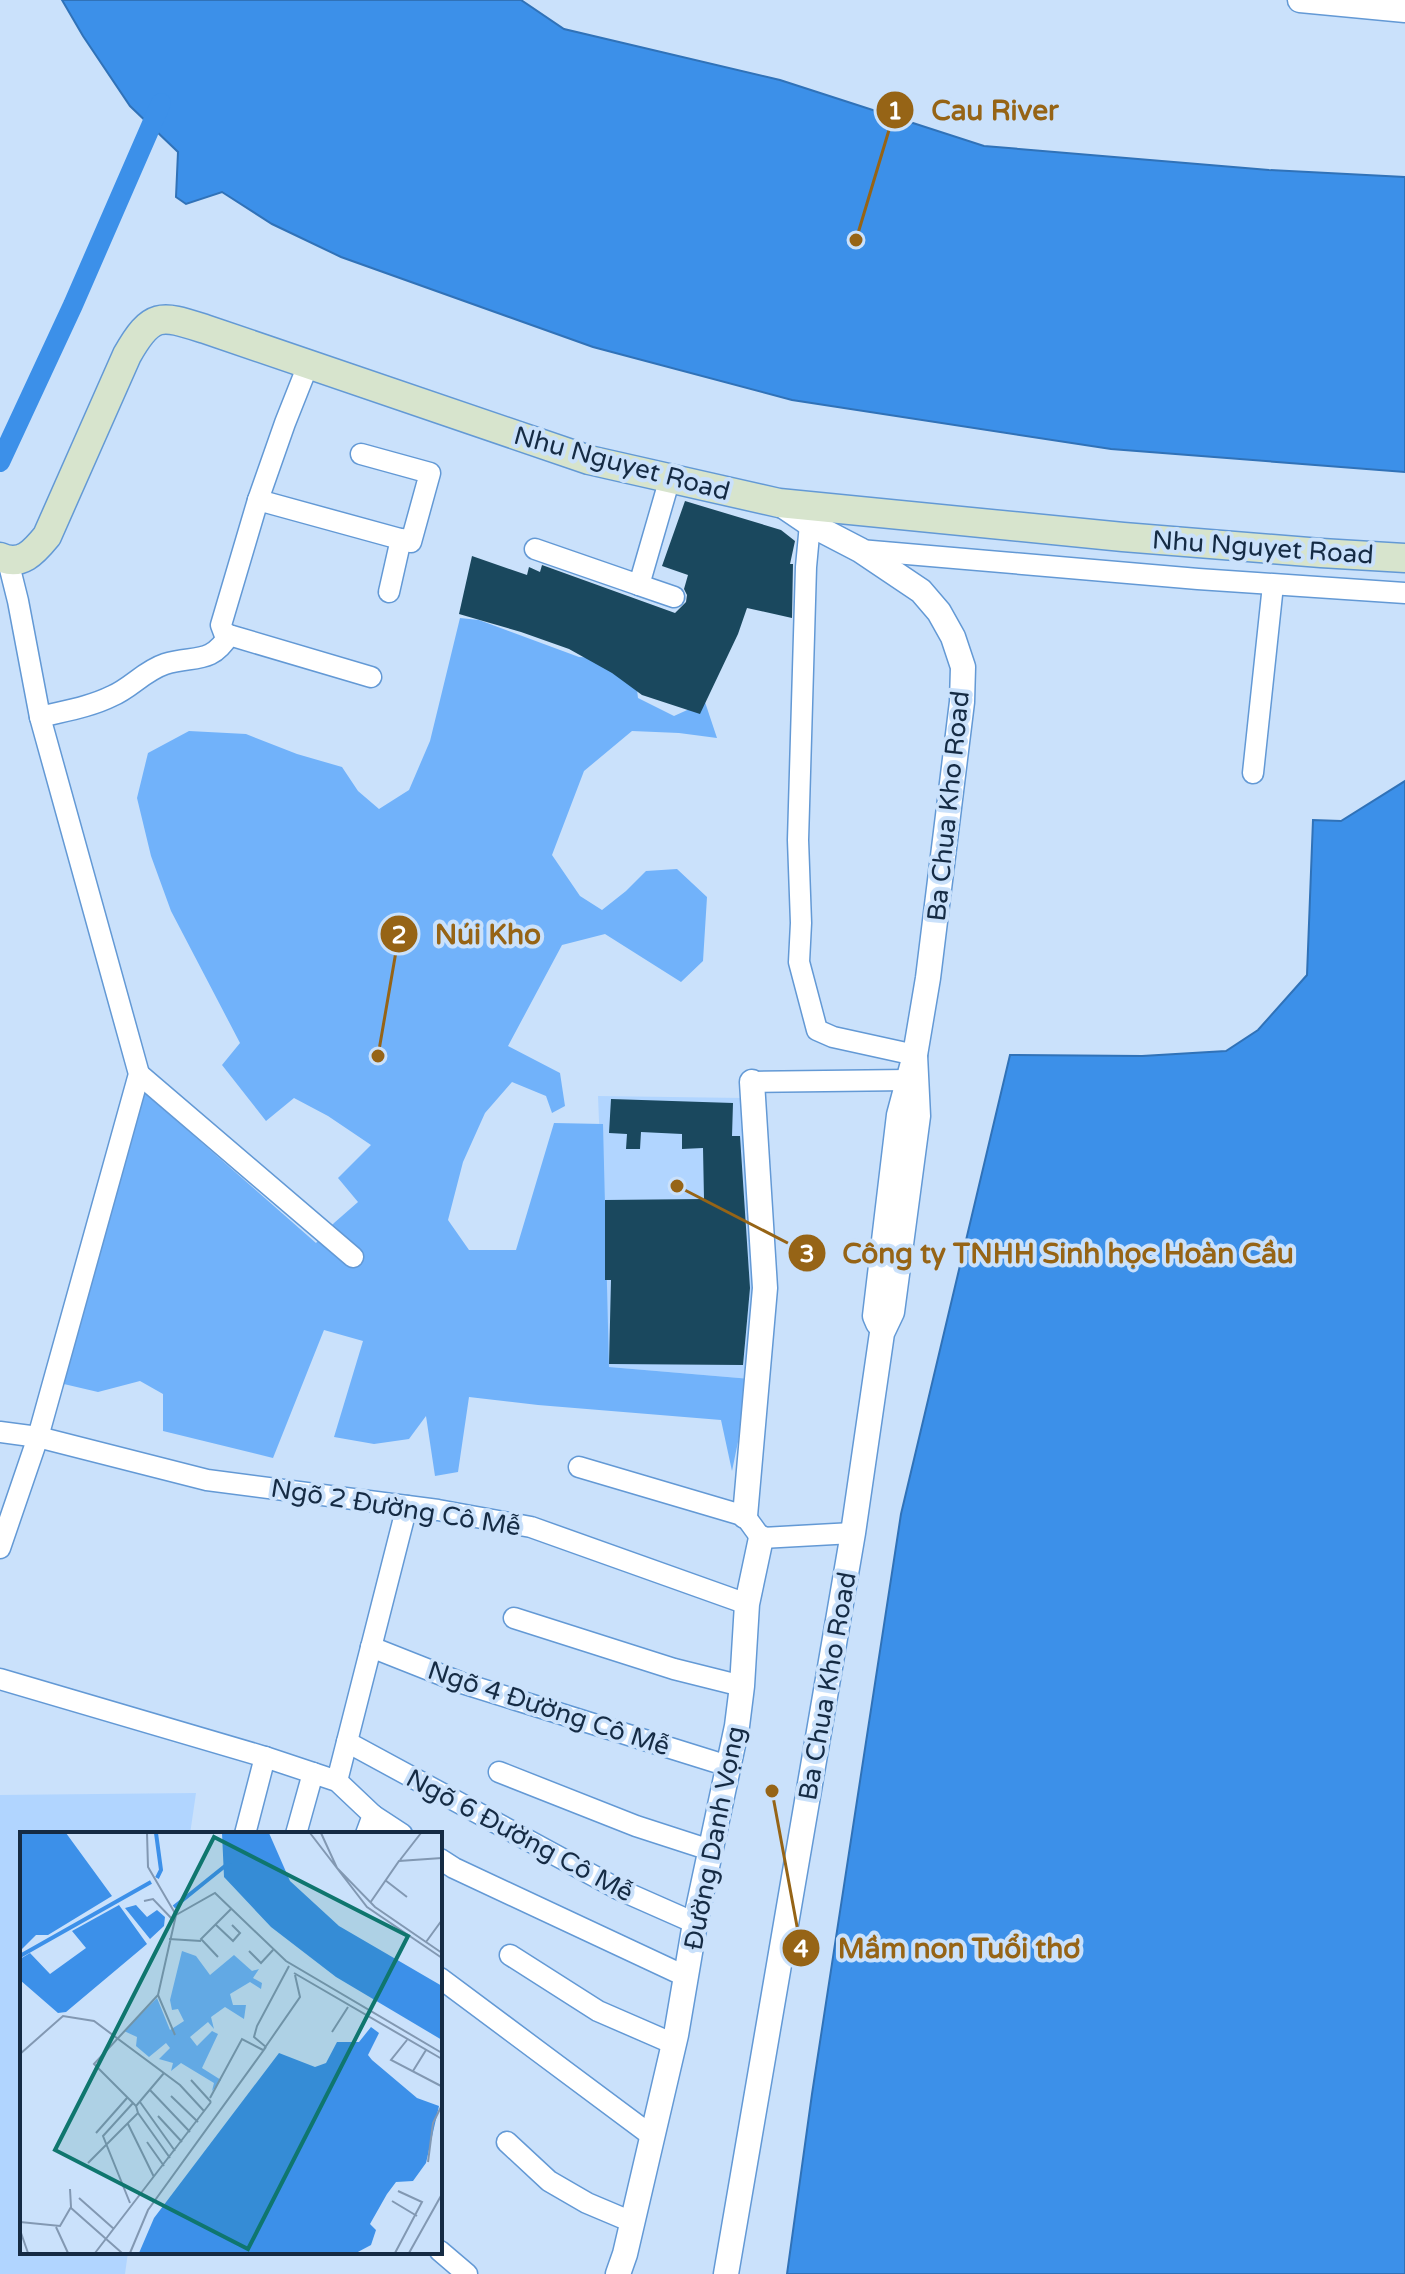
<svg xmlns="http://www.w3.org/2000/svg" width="1405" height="2274" font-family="'Varela Round',sans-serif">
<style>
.built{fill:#b1d5ff}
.forest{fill:#71b2fa}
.water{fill:#3c90e9;stroke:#3072b8;stroke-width:2}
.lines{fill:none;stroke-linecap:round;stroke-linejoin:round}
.canal{stroke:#3c90e9;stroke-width:20}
.building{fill:#1a485e}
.minor-casing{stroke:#6399d5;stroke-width:23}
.tertiary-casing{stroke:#6399d5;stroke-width:27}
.secondary-casing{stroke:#6399d5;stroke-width:31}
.minor{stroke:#fff;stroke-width:20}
.tertiary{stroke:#fff;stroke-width:24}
.secondary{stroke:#d7e4cd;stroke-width:28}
.labels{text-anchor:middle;stroke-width:8;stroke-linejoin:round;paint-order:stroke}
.street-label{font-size:26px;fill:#152b44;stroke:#cae1fb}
.inset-river{fill:none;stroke:#3c90e9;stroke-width:4}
.inset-road{fill:none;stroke:#8298b2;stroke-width:2}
.view{fill:#0f766e;fill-opacity:0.15;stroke:#0f766e;stroke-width:4}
.inset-edge{fill:none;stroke:#152b44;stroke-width:4}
.leader{fill:none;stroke:#966416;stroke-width:3}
.callout-dot{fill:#966416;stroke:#cae1fb;stroke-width:3}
.mark-label{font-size:24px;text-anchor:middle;font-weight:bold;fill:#fff}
.callout-label{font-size:28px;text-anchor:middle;font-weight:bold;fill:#966416;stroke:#cae1fb;stroke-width:8;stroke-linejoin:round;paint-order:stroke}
</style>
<rect width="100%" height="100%" fill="#cae1fb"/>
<g class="built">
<path d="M 598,1096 L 743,1098 L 762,1275 L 751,1379 L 609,1367 Z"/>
<path d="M 196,1793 L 190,1834 L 22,1834 L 22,2252 L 128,2252 L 125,2274 L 0,2274 L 0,1795 Z"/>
</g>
<path class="forest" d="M 460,618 L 479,620 L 579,657 L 612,659 L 635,673 L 638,698 L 674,716 L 705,702 L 717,738 L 679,733 L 632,731 L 584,771 L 552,855 L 580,896 L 602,910 L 626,891 L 646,871 L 677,869 L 707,897 L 703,961 L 681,982 L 605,934 L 562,945 L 508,1046 L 560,1073 L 565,1106 L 552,1113 L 546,1096 L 512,1082 L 485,1113 L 463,1162 L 448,1220 L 469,1250 L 516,1250 L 554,1123 L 603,1124 L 609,1367 L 751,1379 L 732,1471 L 721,1420 L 538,1405 L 469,1397 L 458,1472 L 435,1476 L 426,1416 L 409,1439 L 374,1444 L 334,1437 L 363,1341 L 324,1330 L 273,1458 L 163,1431 L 163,1394 L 140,1381 L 98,1392 L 51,1381 L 144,1092 L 316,1243 L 334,1223 L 358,1202 L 338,1178 L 371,1145 L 328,1116 L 294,1098 L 266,1121 L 222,1065 L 240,1043 L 171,911 L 151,856 L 137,798 L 148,753 L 189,731 L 246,734 L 297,754 L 342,767 L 358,791 L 379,809 L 409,790 L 430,741 Z"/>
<g class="water">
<path d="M 62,0 L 521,0 L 564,29 L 780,80 L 984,146 L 1269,170 L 1405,177 L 1405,472 L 1111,449 L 792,400 L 593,347 L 341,257 L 272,224 L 222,192 L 186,204 L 176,197 L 178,152 L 130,106 L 83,36 Z"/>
<path d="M 1405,781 L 1405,2274 L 787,2274 L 812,2094 L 901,1514 L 1010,1055 L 1142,1056 L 1226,1051 L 1258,1030 L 1307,975 L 1313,820 L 1341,821 Z"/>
</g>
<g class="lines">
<path class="canal" d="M 0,462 L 73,305 L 161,103"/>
</g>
<g class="building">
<path d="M 685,501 L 781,530 L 795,541 L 790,564 L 793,564 L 792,618 L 747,608 L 738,634 L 700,714 L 642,695 L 612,673 L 569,649 L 521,632 L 459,614 L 472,556 L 527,575 L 529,567 L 540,572 L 542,565 L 675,613 L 686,602 L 687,595 L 684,589 L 688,575 L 662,566 Z"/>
<path d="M 611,1099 L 733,1103 L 732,1136 L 740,1136 L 750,1288 L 743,1365 L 609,1364 L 611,1280 L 605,1280 L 605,1200 L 704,1199 L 703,1148 L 682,1149 L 682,1134 L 641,1132 L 640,1149 L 626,1149 L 627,1134 L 609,1133 Z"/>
</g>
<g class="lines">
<defs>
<g id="minor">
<path d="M 308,365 L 285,423 L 258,500 L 221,625 L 224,633 L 229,635 L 371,677"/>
<path d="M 258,500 L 411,542 L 430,473 L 361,454"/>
<path d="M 810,524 L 806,567 L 798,840 L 801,923 L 799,962 L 817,1030 L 833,1037 L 915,1055"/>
<path d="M 535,549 L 639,585 L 670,478"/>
<path d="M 860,550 L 1198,579 L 1405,593"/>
<path d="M 639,585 L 674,597"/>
<path d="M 389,592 L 401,539"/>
<path d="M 40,717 C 64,711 90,707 112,696 C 131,688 144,671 165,664 C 194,655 211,665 229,635"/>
<path d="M 1253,773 L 1273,585"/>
<path d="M 139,1074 L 353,1257"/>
<path d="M 752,1082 L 909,1080"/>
<path d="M 0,1432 L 38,1437 L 207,1480 L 438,1510 L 531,1527 L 747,1604"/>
<path d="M 579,1467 L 745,1516 L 761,1538 L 853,1533"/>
<path d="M 0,1548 L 38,1437 L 139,1074 L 40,717 L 18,601 L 8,561"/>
<path d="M 514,1618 L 674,1669 L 742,1686"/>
<path d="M 371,1647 L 462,1683 L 728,1766"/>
<path d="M 0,1679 L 265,1757 L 337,1781 L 373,1815 L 366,1834"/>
<path d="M 347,1742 L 618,1889 L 695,1923"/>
<path d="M 499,1772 L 636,1826 L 710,1850"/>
<path d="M 337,1781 L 407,1506"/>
<path d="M 373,1815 L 402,1834"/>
<path d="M 245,1834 L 265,1757"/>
<path d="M 296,1834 L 313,1773"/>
<path d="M 440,1859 L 454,1868 L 687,1977"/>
<path d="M 510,1955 L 598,2011 L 674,2044"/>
<path d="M 440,1978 L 652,2136"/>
<path d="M 507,2142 L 549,2181 L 587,2203 L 632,2222"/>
<path d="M 440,2251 L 467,2274"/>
</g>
<g id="tertiary">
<path d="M 1300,0 L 1405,10"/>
<path d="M 779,503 L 810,524 L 860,550 L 921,591 L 939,612 L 953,637 L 963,667 L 962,702 L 928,978 L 915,1055 L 899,1115 L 875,1316 L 878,1323"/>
<path d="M 745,1516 L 765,1288 L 752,1082"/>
<path d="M 618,2274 L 625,2254 L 676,2035 L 695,1923 L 737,1726 L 742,1686 L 747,1604 L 761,1538"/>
<path d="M 726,2274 L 853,1533 L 882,1333 L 892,1312 L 918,1116 L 915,1055"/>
</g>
<path id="secondary" d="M 0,557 C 21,567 34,552 47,536 L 127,355 C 152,311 161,315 205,329 L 589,460 L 779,503 L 1123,537 L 1321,553 L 1405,558"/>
</defs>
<use href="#minor" class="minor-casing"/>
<use href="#tertiary" class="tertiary-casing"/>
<use href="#secondary" class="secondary-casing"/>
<use href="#minor" class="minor"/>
<use href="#tertiary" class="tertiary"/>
<use href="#secondary" class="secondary"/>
</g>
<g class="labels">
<g class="street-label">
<text transform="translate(622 463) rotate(15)" y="9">Nhu Nguyet Road</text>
<text transform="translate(1263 547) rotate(4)" y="9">Nhu Nguyet Road</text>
<text transform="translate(948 806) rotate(-84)" y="9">Ba Chua Kho Road</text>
<text transform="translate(396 1507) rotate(9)" y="9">Ngõ 2 Đường Cô Mễ</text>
<text transform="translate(827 1686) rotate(-80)" y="9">Ba Chua Kho Road</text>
<text transform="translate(549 1708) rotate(18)" y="9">Ngõ 4 Đường Cô Mễ</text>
<text transform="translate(520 1835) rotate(28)" y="9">Ngõ 6 Đường Cô Mễ</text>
<text transform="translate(714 1838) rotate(-79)" y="9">Đường Danh Vọng</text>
</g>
</g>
<g transform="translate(20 1832)">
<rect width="422" height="422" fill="#cae1fb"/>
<path d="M 162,119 L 176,124 L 190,143 L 214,123 L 232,139 L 239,137 L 233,146 L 242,151 L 241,157 L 230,150 L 210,162 L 213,173 L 226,173 L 224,187 L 205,175 L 191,185 L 194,197 L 188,190 L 170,205 L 177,214 L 192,199 L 198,202 L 182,236 L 201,248 L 192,259 L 194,251 L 161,231 L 151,239 L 153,231 L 139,227 L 150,216 L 146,211 L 129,225 L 116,214 L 117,205 L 104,199 L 137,166 L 150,198 L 164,189 L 158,177 L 152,178 L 150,168 Z" fill="#71b2fa"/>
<path d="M 0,1 L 46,1 L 92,64 L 28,103 L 16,103 L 0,119 ZM 202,1 L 249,1 L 270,49 L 319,94 L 422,154 L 422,208 L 316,145 L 251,95 L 204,45 ZM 99,73 L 127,112 L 46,180 L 38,181 L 0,148 L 0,127 L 10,121 L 30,142 L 66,116 L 52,99 ZM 116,73 L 127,85 L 137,78 L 145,85 L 144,94 L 130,107 L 105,76 ZM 351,195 L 359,201 L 348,223 L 352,228 L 397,266 L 419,274 L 406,331 L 393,349 L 376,350 L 367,362 L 350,392 L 356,398 L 351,413 L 336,421 L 119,421 L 134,386 L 259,221 L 295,235 L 306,231 L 317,210 L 339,210 Z" fill="#3c90e9"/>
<path class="inset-river" d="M 136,1 L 141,38 L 137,46M 154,75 L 210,30M 0,124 L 131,50"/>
<path class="inset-road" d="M 127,1 L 128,35 L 156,83 L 195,61 L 266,129 L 422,221M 290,1 L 347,75 L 422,126M 301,1 L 317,36 L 355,75 L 422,121M 380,28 L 401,1M 365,48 L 387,65M 124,69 L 133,67 L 154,89M 350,71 L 379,29 L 422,26M 195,92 L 213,109 L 220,101 L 212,93M 149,107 L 181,109M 406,110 L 422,88M 229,119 L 241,131 L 253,118M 198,125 L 181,107 L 211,77M 274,141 L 422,227M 138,163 L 155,203M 312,200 L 328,175M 387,208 L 371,228 L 421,254M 246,215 L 234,205 L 237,194 L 269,134M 244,217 L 280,165 L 275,143M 0,222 L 43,184 L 74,189 L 160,253 L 184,279M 393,239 L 406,218M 171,248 L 191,270M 130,258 L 170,300M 151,264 L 178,290M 190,266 L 222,207 L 243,218M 120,270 L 155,319M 116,274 L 74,232 L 138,163 L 156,83M 118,281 L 150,326M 138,284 L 162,310M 108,292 L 134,345M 76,301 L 107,266M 127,310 L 144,334M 408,330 L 413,291 L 422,273M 68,331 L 118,281 L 116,274 L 144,241M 59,366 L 94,397M 372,369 L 397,384M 110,371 L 83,304 L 113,271M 51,376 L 102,421M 0,390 L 40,394 L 51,375 L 50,357M 36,395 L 48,421M 0,398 L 8,421M 75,421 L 191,270M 110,421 L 128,378 L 246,215M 375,421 L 402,370 L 378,359M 389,421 L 422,362"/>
<path class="view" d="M 194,5 L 388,104 L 228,417 L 35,318 Z"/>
<rect width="422" height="422" class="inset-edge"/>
</g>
<path class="leader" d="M856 240L895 110M378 1056L399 934M677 1186L807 1253M772 1791L801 1948"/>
<g class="callout-dot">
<circle cx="856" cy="240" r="8"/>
<circle cx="378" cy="1056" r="8"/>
<circle cx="677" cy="1186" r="8"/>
<circle cx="772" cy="1791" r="8"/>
<circle cx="895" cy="110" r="20"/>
<circle cx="399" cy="934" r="20"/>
<circle cx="807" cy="1253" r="20"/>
<circle cx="801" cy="1948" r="20"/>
</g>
<g class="mark-label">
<text x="895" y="119">1</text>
<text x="399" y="943">2</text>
<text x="807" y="1262">3</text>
<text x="801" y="1957">4</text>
</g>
<g class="callout-label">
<text x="995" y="120">Cau River</text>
<text x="488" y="944">Núi Kho</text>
<text x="1068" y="1263">Công ty TNHH Sinh học Hoàn Cầu</text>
<text x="959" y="1958">Mầm non Tuổi thơ</text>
</g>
</svg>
